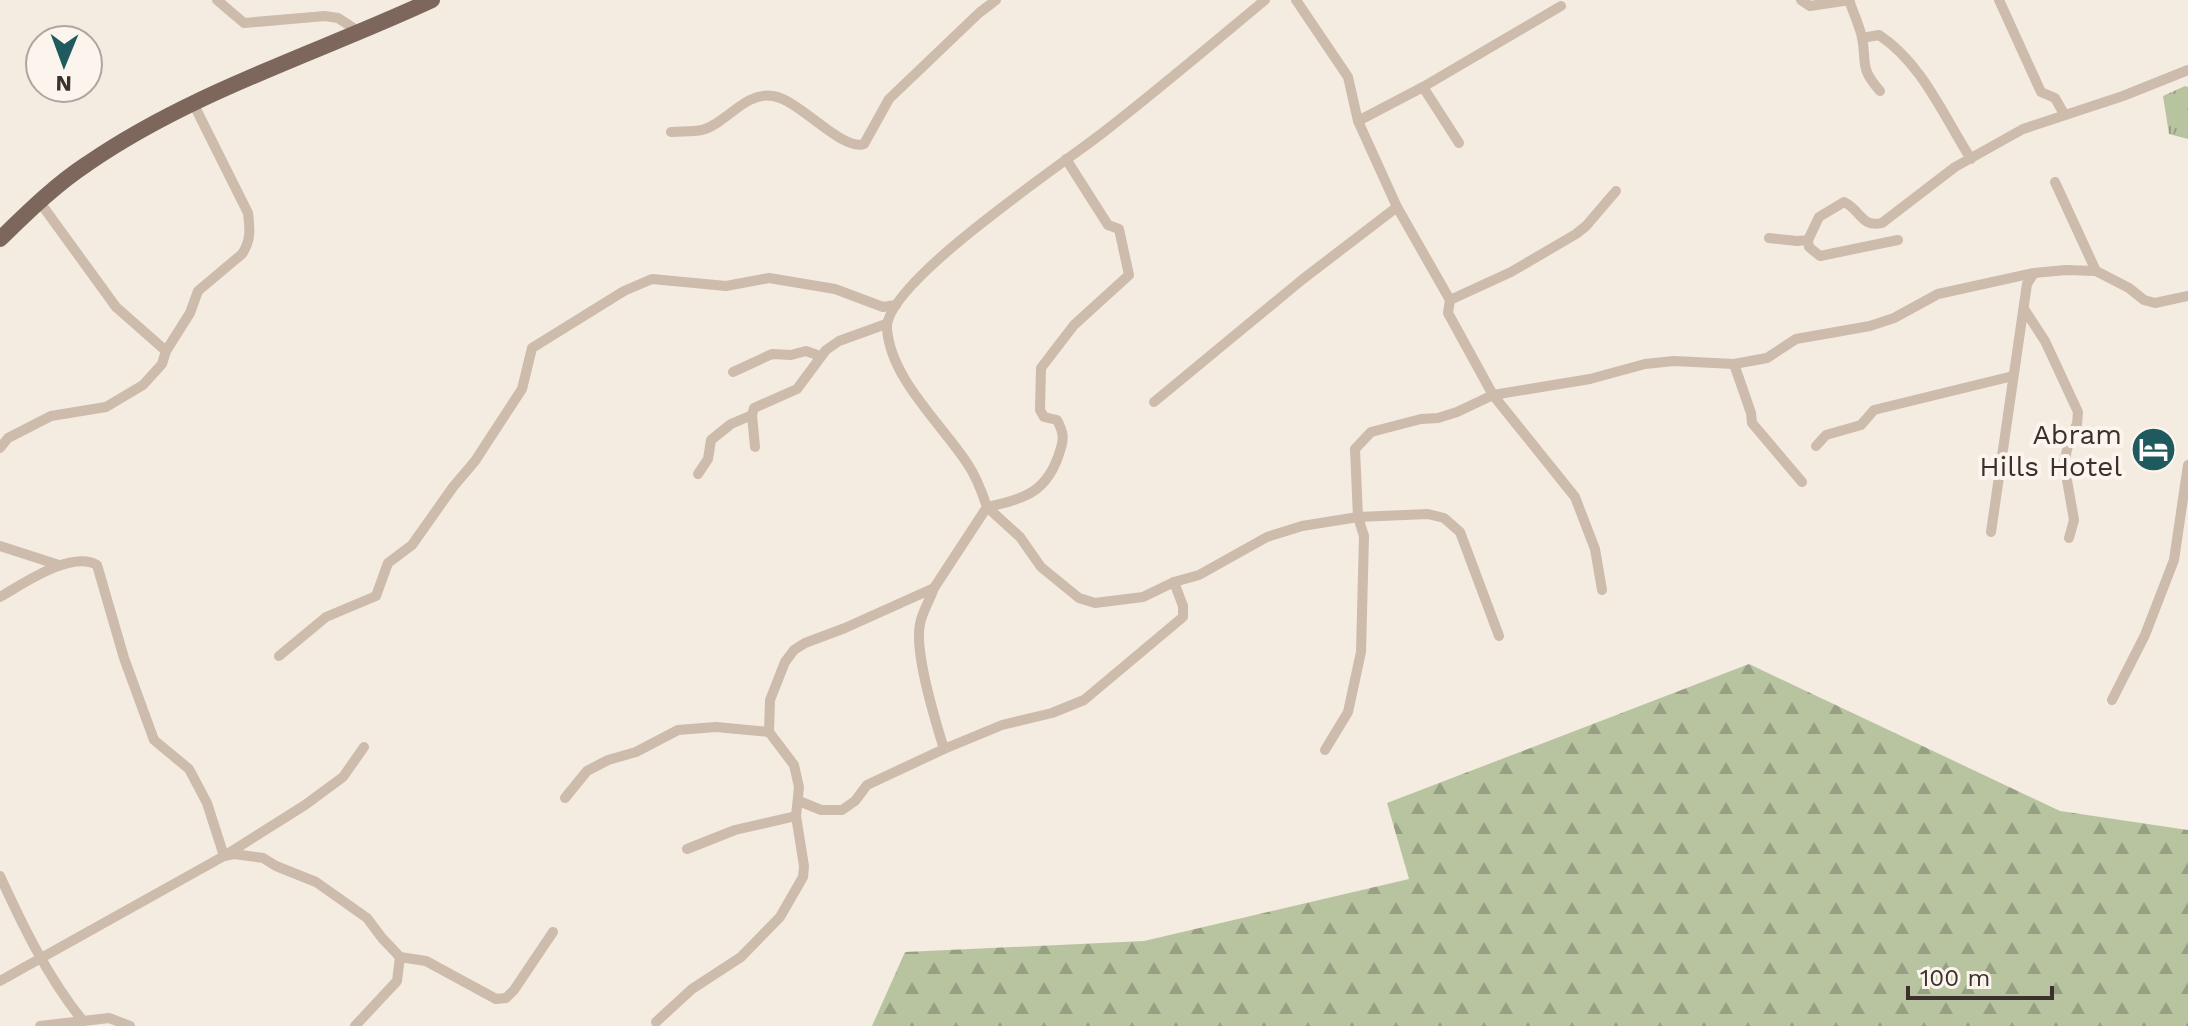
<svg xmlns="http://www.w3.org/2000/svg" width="2188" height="1026" font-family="'Work Sans',sans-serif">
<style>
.grass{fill:url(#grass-tufts)}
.forest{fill:url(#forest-firs)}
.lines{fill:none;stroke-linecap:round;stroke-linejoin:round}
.minor{stroke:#cdbbac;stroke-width:10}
.primary{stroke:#7d675c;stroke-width:16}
.labels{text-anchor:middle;stroke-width:8;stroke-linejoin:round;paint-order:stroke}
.poi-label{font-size:28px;fill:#3b302b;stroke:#fbf5ee;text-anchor:end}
</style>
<defs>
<pattern id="grass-tufts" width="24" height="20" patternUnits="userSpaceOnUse" patternTransform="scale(2)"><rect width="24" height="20" fill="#b8c4a0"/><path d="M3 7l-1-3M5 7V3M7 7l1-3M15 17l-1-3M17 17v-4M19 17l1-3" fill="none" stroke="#97a083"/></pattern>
<pattern id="forest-firs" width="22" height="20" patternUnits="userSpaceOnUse" patternTransform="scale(2)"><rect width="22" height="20" fill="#b8c4a0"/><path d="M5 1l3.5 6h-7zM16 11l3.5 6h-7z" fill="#97a083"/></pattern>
</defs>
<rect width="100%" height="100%" fill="#f4ebe1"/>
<path class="grass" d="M 2185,86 L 2188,87 L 2188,139 L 2169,134 L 2163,96 Z"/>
<path class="forest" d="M 1749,664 L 2060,811 L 2188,830 L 2188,1026 L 872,1026 L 905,952 L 1144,941 L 1409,879 L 1387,803 Z"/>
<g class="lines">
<g class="minor">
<path d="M 217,0 L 244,23 L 325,16 L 338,18 L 361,33"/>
<path d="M 1296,0 L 1348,77 L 1358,121 L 1397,207 L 1450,300 L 1448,313 L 1493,395 L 1575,497 L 1595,549 L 1602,590"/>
<path d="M 1801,0 L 1810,6 L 1850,0"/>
<path d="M 1849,0 C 1853,12 1859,25 1862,37 C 1867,64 1859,67 1880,91"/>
<path d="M 1999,0 L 2041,92 L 2055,98 L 2064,114"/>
<path d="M 1862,38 L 1879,35 C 1922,63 1944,117 1971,159"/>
<path d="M 1423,87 L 1459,143"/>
<path d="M 1358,121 L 1423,87 L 1561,6"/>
<path d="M 671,132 C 681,131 692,132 702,130 C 726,124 745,91 773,96 C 800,100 841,151 864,144 L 889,99 L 979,13 L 996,0"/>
<path d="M 2055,182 L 2096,271"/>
<path d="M 39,201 L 116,307 L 166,351"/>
<path d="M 1769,238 L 1797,241 L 1808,240 L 1819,217 L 1844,202 C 1860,209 1861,228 1882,223 L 1955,167 L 2023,129 L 2123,96 L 2188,70"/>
<path d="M 1808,240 L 1809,247 L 1820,256 L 1898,240"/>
<path d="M 1450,300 L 1511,272 L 1576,234 L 1586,226 L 1616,191"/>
<path d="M 2024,309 L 2045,341 L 2078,412 L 2077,424 L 2069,441 L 2064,463 L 2074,520 L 2069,538"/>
<path d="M 1734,364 L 1751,413 L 1752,423 L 1802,482"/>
<path d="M 733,372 L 772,354 L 791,355 L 806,351 L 820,356"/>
<path d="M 1154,402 L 1303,279 L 1397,207"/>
<path d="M 1816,446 L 1826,435 L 1861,425 L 1874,410 L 2013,376"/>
<path d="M 755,447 L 752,415 L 754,408 L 797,389 L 826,350 L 839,341 L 886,324"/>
<path d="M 0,448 L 8,438 L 51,416 L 106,407 L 143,385 L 162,364 L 166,351 L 190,313 L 198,291 L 242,254 C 251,241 250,229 248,213 L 193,103"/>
<path d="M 698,474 L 708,459 L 711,440 L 731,424 L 752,415"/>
<path d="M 987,507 L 1020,537 L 1041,567 L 1079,598 L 1095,603 L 1143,597 L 1174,582 L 1199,575 L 1267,537 L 1302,526 L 1358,517 L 1428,514 L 1444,518 L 1460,532 L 1499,636"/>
<path d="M 987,507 C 1026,499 1048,491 1060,451 C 1064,439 1064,433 1057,420 L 1044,417 L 1040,410 L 1041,368 L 1074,325 L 1129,275 L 1119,229 L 1108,225 L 1066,159"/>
<path d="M 1991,532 L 2027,284 L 2034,273"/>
<path d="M 0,546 L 59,565"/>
<path d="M 934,588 C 930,600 922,612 920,624 C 914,652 935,720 944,749"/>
<path d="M 0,597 C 23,584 71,550 97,565 L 124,658 L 154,740 L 189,769 L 207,803 L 224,856 L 0,981"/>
<path d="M 279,656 L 326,617 L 376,596 L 388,563 L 412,545 L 453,487 L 475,461 L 522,389 L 532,348 L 624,291 L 652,279 L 726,286 L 769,278 L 835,289 L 883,307 L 896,305"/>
<path d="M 2112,700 L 2145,635 L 2174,560 L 2188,465"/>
<path d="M 1325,750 L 1348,712 L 1361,652 L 1364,536 L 1358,517 L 1355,449 L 1371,432 L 1421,419 L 1438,418 L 1457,412 L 1493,395 L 1590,379 L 1645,364 L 1674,361 L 1734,364 L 1767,358 L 1796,339 L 1870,326 L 1894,318 L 1938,294 L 2034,273 L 2066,270 L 2096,271 L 2129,288 L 2144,300 L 2155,303 L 2188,296"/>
<path d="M 565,798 L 587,771 L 608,760 L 636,752 L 678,730 L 716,727 L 769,732"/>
<path d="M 799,801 L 821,810 L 842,810 L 855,801 L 867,785 L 944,749 L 1002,725 L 1052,713 L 1084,700 L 1183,617 L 1183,606 L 1174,582"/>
<path d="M 687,849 L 735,830 L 796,816"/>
<path d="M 229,853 L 305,805 L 343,777 L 364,747"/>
<path d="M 224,856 L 234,854 L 263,858 L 276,866 L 316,882 L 367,918 L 382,938 L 400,957 L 426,961 L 496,999 L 506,998 L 514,990 L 553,932"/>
<path d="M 0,876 C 23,926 48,978 83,1021 L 109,1018 L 130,1026"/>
<path d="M 656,1022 L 692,989 L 741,957 L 780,917 L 803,877 L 804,866 L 796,816 L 799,787 L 794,765 L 769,732 L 770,700 L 785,662 L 794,650 L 805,643 L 845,628 L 934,588 L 987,507 C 982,492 976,476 967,463 C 940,422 891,379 887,329 C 883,283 1066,162 1105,131 C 1159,89 1212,44 1265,0"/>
<path d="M 40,1026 L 83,1021"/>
<path d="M 355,1026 L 397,981 L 400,957"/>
</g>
<path class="primary" d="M 0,239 C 27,213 55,185 87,164 C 193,91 316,54 432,0"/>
</g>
<defs>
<symbol id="hotel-disc" viewBox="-11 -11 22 22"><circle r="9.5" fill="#1f5a5e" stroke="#fbf5ee"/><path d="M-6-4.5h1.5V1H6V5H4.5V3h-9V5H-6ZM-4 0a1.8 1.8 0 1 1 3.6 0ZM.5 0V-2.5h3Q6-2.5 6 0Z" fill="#fff"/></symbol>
</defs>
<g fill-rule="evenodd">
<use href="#hotel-disc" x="2128" y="424" width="51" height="51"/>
</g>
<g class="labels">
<g class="poi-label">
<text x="2122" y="444">Abram<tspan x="2122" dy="32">Hills Hotel</tspan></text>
</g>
</g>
<g transform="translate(64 64) rotate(181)"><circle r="38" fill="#fbf5ee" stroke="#aea6a0" stroke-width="2"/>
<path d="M0-6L14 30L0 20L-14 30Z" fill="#1f5a5e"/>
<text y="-12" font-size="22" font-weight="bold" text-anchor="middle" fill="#3b302b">N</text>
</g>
<path d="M1908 986v12h144v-12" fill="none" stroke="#3b302b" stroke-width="4"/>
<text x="1920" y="986" font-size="24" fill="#3b302b" stroke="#fbf5ee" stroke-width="6" paint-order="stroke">100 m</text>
</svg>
